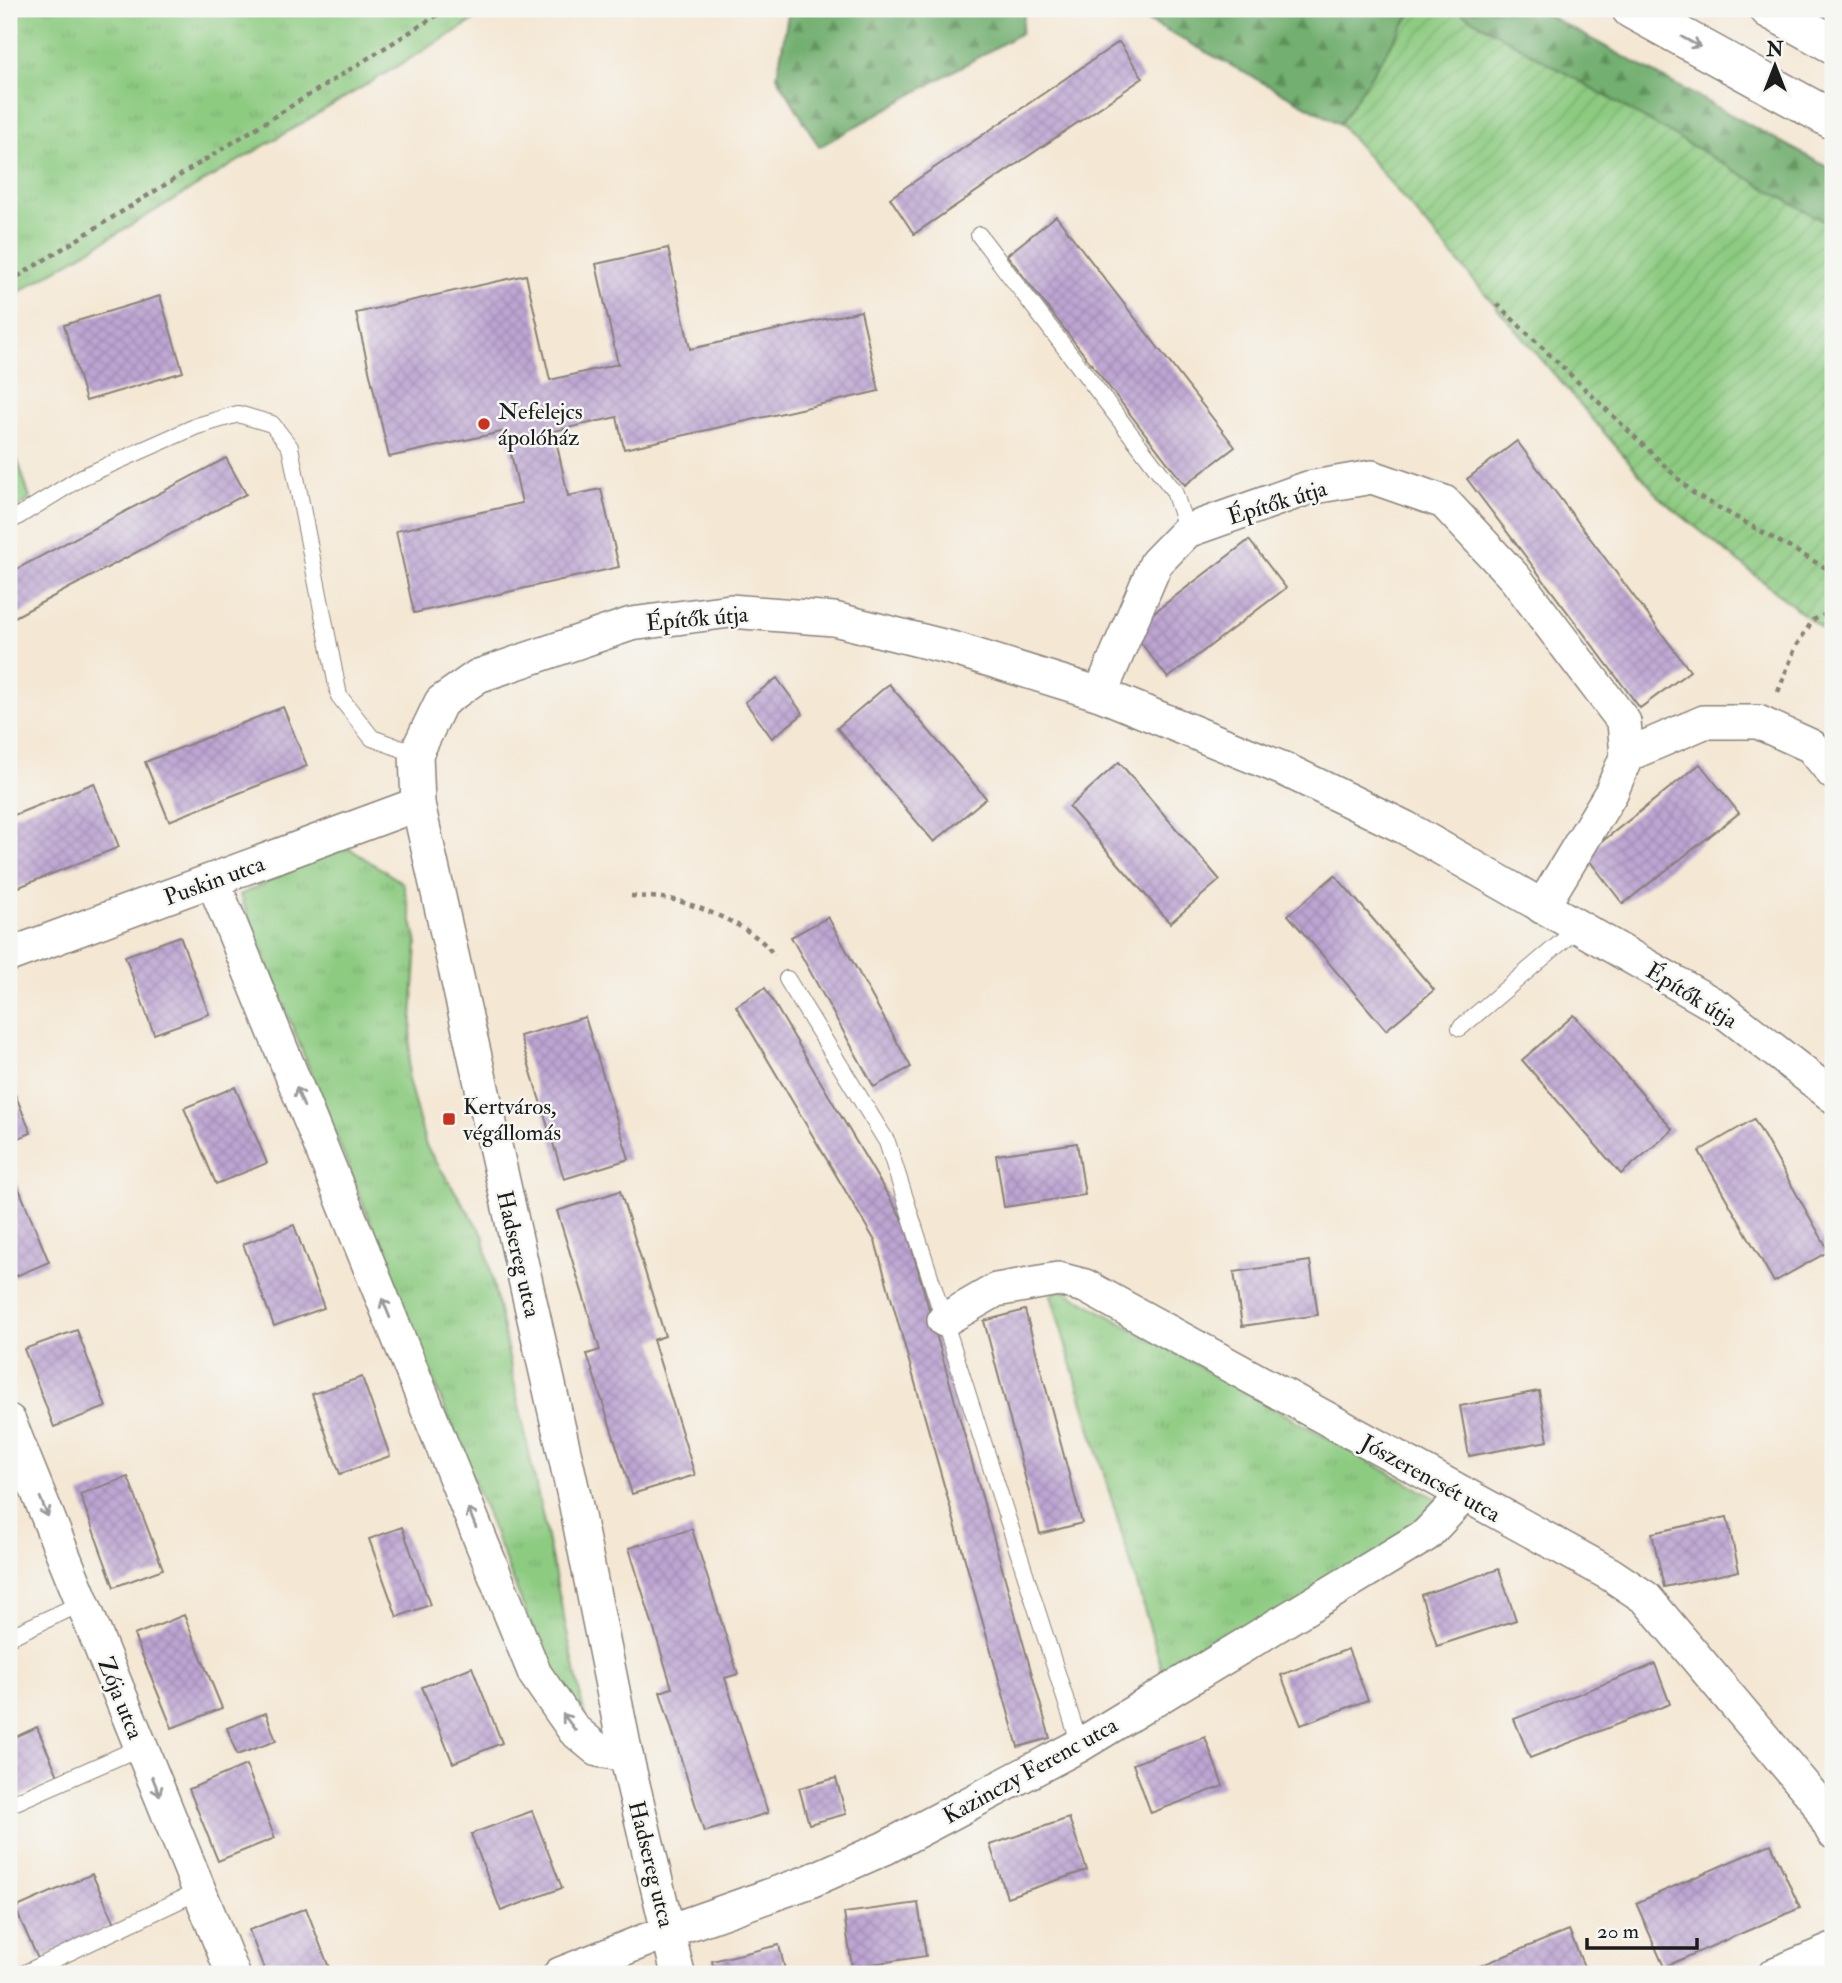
<svg xmlns="http://www.w3.org/2000/svg" width="1842" height="1983" font-family="'IM FELL Double Pica',serif">
<style>
.grass{fill:url(#grass-tufts);stroke:#54744e;stroke-width:2}
.forest{fill:url(#forest-firs);stroke:#476646;stroke-width:2}
.garden{fill:url(#garden-furrows);stroke:#54744e;stroke-width:2}
.building{fill:url(#building-cross-hatch)}
.lines{fill:none;stroke-linecap:round;stroke-linejoin:round}
.service-casing{stroke:#888278;stroke-width:18}
.minor-casing{stroke:#888278;stroke-width:36}
.motorway-casing{stroke:#888278;stroke-width:41}
.path{stroke:#888278;stroke-width:4.5;stroke-dasharray:5 5;stroke-linecap:butt}
.service{stroke:#fff;stroke-width:16}
.minor{stroke:#fff;stroke-width:33}
.motorway{stroke:#fff;stroke-width:38}
.oneway{stroke:#999}
.poi-dot{fill:#c8321e;stroke:#f6f6f2;stroke-width:2.5}
.labels{text-anchor:middle;stroke-width:5;stroke-linejoin:round;paint-order:stroke}
.poi-label{font-size:23px;fill:#1c1c1c;stroke:#f6f6f2;text-anchor:start}
.street-label{font-size:23px;fill:#1c1c1c;stroke:#f6f6f2}
</style>
<defs>
<pattern id="grass-tufts" width="24" height="20" patternUnits="userSpaceOnUse" patternTransform="scale(1.75)"><rect width="24" height="20" fill="#8dcb81"/><path d="M3 7l-1-3M5 7V3M7 7l1-3M15 17l-1-3M17 17v-4M19 17l1-3" fill="none" stroke="#79ae6f"/></pattern>
<pattern id="forest-firs" width="22" height="20" patternUnits="userSpaceOnUse" patternTransform="scale(1.75)"><rect width="22" height="20" fill="#72af6f"/><path d="M5 1l3.5 6h-7zM16 11l3.5 6h-7z" fill="#5d8e5a"/></pattern>
<pattern id="garden-furrows" width="10" height="10" patternUnits="userSpaceOnUse" patternTransform="scale(1.75)"><rect width="10" height="10" fill="#8dcb81"/><path d="M-1 1l2-2M0 10L10 0M9 11l2-2" fill="none" stroke="#79ae6f"/></pattern>
<pattern id="building-cross-hatch" width="8" height="8" patternUnits="userSpaceOnUse" patternTransform="scale(1.75)"><rect width="8" height="8" fill="#bda5d2"/><path d="M0 0l8 8M0 8l8-8" fill="none" stroke="#a28db4"/></pattern>
</defs>
<rect width="100%" height="100%" fill="#f6f6f2"/>
<filter id="ink" filterUnits="userSpaceOnUse"><feTurbulence type="fractalNoise" baseFrequency=".0143" numOctaves="2"/><feDisplacementMap in="SourceGraphic" scale="14" xChannelSelector="R" yChannelSelector="G"/><feConvolveMatrix kernelMatrix="1 2 1 2 8 2 1 2 1" color-interpolation-filters="sRGB"/></filter>
<filter id="wash" filterUnits="userSpaceOnUse"><feTurbulence type="fractalNoise" baseFrequency=".00686" numOctaves="4" result="noise"/><feDisplacementMap in="SourceGraphic" scale="28" xChannelSelector="R" yChannelSelector="G"/><feGaussianBlur stdDeviation="1.57" result="paint"/><feColorMatrix in="noise" values="0 0 0 0 0 0 0 0 0 0 0 0 0 0 0 0 0 1.4 0 .05"/><feComposite in="paint" operator="in"/></filter>
<g filter="url(#wash)">
<rect width="100%" height="100%" fill="#f4e7d3"/>
<g class="grass">
<path d="M 9,9 L 493,9 L 9,298 Z"/>
<path d="M 9,434 L 30,498 L 9,518 Z"/>
<path d="M 344,845 L 403,883 L 417,943 L 408,1079 L 426,1146 L 483,1235 L 590,1741 L 548,1668 L 240,895 Z"/>
<path d="M 1061,1289 L 1440,1501 L 1413,1537 L 1167,1686 L 1051,1295 Z"/>
</g>
<g class="forest">
<path d="M 789,9 L 1025,9 L 1021,33 L 819,147 L 777,76 Z"/>
<path d="M 1126,9 L 1414,9 L 1340,124 Z"/>
<path d="M 1454,9 L 1536,9 L 1833,170 L 1833,227 Z"/>
</g>
<path class="garden" d="M 1414,9 L 1454,9 L 1833,227 L 1833,638 L 1661,499 L 1340,124 Z"/>
<g id="blocks">
<g class="building">
<path d="M 1119,42 L 1143,78 L 914,234 L 890,198 Z"/>
<path d="M 1056,216 L 1235,447 L 1185,485 L 1007,255 Z"/>
<path d="M 668,248 L 690,349 L 861,311 L 879,391 L 624,449 L 617,417 L 554,431 L 568,496 L 601,489 L 619,567 L 414,613 L 396,531 L 522,503 L 506,431 L 389,457 L 356,313 L 526,275 L 550,380 L 618,364 L 596,264 Z"/>
<path d="M 160,296 L 183,372 L 86,401 L 64,325 Z"/>
<path d="M 1517,441 L 1690,671 L 1640,708 L 1467,479 Z"/>
<path d="M 226,458 L 246,494 L 9,620 L 9,573 Z"/>
<path d="M 1249,540 L 1286,588 L 1168,678 L 1131,630 Z"/>
<path d="M 777,678 L 803,714 L 772,738 L 745,702 Z"/>
<path d="M 889,684 L 986,798 L 934,842 L 837,728 Z"/>
<path d="M 283,707 L 307,766 L 169,821 L 145,762 Z"/>
<path d="M 1119,762 L 1220,880 L 1170,923 L 1069,807 Z"/>
<path d="M 1700,764 L 1739,813 L 1623,904 L 1585,855 Z"/>
<path d="M 94,783 L 119,847 L 9,891 L 9,817 Z"/>
<path d="M 1335,875 L 1434,990 L 1386,1030 L 1288,915 Z"/>
<path d="M 828,917 L 911,1067 L 874,1087 L 791,937 Z"/>
<path d="M 180,936 L 209,1014 L 154,1034 L 125,956 Z"/>
<path d="M 765,988 L 905,1224 L 1050,1738 L 1018,1747 L 875,1241 L 736,1006 Z"/>
<path d="M 1574,1015 L 1673,1130 L 1621,1174 L 1522,1060 Z"/>
<path d="M 585,1017 L 629,1159 L 564,1179 L 520,1036 Z"/>
<path d="M 235,1087 L 267,1163 L 216,1184 L 184,1108 Z"/>
<path d="M 15,1094 L 31,1133 L 9,1142 L 9,1097 Z"/>
<path d="M 1754,1119 L 1829,1251 L 1774,1282 L 1699,1151 Z"/>
<path d="M 1077,1143 L 1085,1195 L 1004,1207 L 996,1155 Z"/>
<path d="M 17,1184 L 49,1262 L 9,1279 L 9,1187 Z"/>
<path d="M 620,1191 L 665,1336 L 653,1340 L 695,1475 L 632,1494 L 587,1354 L 600,1350 L 557,1211 Z"/>
<path d="M 294,1225 L 324,1308 L 274,1326 L 243,1244 Z"/>
<path d="M 1310,1261 L 1318,1315 L 1242,1326 L 1234,1272 Z"/>
<path d="M 1025,1310 L 1082,1523 L 1040,1534 L 984,1321 Z"/>
<path d="M 77,1330 L 106,1407 L 54,1427 L 24,1349 Z"/>
<path d="M 362,1377 L 390,1456 L 340,1474 L 312,1394 Z"/>
<path d="M 1539,1391 L 1548,1441 L 1469,1456 L 1460,1406 Z"/>
<path d="M 128,1477 L 163,1569 L 114,1587 L 80,1494 Z"/>
<path d="M 1727,1517 L 1739,1571 L 1664,1587 L 1652,1533 Z"/>
<path d="M 402,1527 L 430,1605 L 397,1617 L 369,1539 Z"/>
<path d="M 692,1529 L 738,1674 L 725,1678 L 768,1813 L 704,1832 L 660,1692 L 672,1688 L 629,1548 Z"/>
<path d="M 1499,1569 L 1516,1620 L 1437,1646 L 1421,1595 Z"/>
<path d="M 184,1615 L 222,1708 L 172,1728 L 134,1635 Z"/>
<path d="M 1348,1649 L 1368,1700 L 1301,1725 L 1281,1675 Z"/>
<path d="M 1655,1664 L 1670,1704 L 1530,1758 L 1514,1719 Z"/>
<path d="M 472,1667 L 502,1743 L 453,1763 L 422,1687 Z"/>
<path d="M 266,1713 L 276,1741 L 237,1755 L 227,1728 Z"/>
<path d="M 37,1727 L 59,1778 L 9,1801 L 9,1740 Z"/>
<path d="M 1205,1737 L 1223,1786 L 1151,1813 L 1133,1764 Z"/>
<path d="M 246,1765 L 275,1838 L 218,1861 L 189,1789 Z"/>
<path d="M 836,1778 L 846,1814 L 809,1824 L 799,1788 Z"/>
<path d="M 532,1811 L 562,1888 L 501,1911 L 471,1834 Z"/>
<path d="M 1069,1818 L 1087,1870 L 1007,1897 L 990,1845 Z"/>
<path d="M 1771,1844 L 1800,1908 L 1664,1967 L 1636,1903 Z"/>
<path d="M 92,1874 L 115,1923 L 38,1959 L 15,1908 Z"/>
<path d="M 918,1903 L 926,1956 L 852,1967 L 844,1913 Z"/>
<path d="M 306,1908 L 331,1973 L 266,1974 L 249,1930 Z"/>
<path d="M 1569,1930 L 1587,1974 L 1460,1974 Z"/>
<path d="M 779,1945 L 786,1974 L 715,1974 L 712,1961 Z"/>
</g>
</g>
</g>
<g filter="url(#ink)">
<use href="#blocks" fill-opacity="0" stroke="#888278" stroke-width="2"/>
<g class="lines">
<defs>
<g id="service">
<path d="M 979,235 L 1174,491 L 1187,531"/>
<path d="M 9,522 L 82,477 L 197,426 L 238,414 L 272,424 L 290,447 L 339,696 L 372,738 L 416,754"/>
<path d="M 787,979 L 887,1142 L 1080,1745"/>
<path d="M 1460,1028 L 1578,928"/>
<path d="M 9,1637 L 82,1603"/>
<path d="M 9,1805 L 141,1747"/>
<path d="M 23,1974 L 199,1891"/>
</g>
<g id="minor">
<path d="M 1100,694 L 1156,563 L 1187,531 L 1308,488 L 1372,477 L 1444,502 L 1515,578 L 1624,722 L 1627,755 L 1611,793 L 1542,907"/>
<path d="M 1627,755 L 1704,722 L 1758,722 L 1811,746 L 1833,773"/>
<path d="M 213,881 L 535,1674 L 574,1730 L 598,1750 L 626,1755"/>
<path d="M 9,955 L 418,804"/>
<path d="M 944,1320 L 996,1290 L 1058,1279 L 1085,1286 L 1610,1574 L 1646,1598 L 1816,1800 L 1833,1832"/>
<path d="M 9,1421 L 233,1974"/>
<path d="M 560,1974 L 669,1931 L 808,1882 L 885,1848 L 1080,1745 L 1426,1535 L 1463,1496"/>
<path d="M 678,1974 L 626,1755 L 574,1496 L 418,804 L 416,754 L 441,702 L 478,676 L 631,624 L 730,611 L 834,619 L 955,649 L 1100,694 L 1286,770 L 1406,828 L 1720,1008 L 1833,1096"/>
<path d="M 1775,1974 L 1833,1950"/>
</g>
<g id="motorway">
<path d="M 1631,9 L 1833,120"/>
<path d="M 1769,9 L 1833,44"/>
</g>
</defs>
<use href="#service" class="service-casing"/>
<use href="#minor" class="minor-casing"/>
<use href="#motorway" class="motorway-casing"/>
<g class="path">
<path d="M 9,282 L 447,9"/>
<path d="M 1497,304 L 1693,493 L 1833,572"/>
<path d="M 1778,692 L 1796,646 L 1813,620 L 1833,611"/>
<path d="M 631,896 C 646,897 661,897 675,900 C 704,908 760,930 774,956"/>
</g>
<use href="#service" class="service"/>
<use href="#minor" class="minor"/>
<use href="#motorway" class="motorway"/>
</g>
<defs><path id="oneway-shaft" d="M-6 0H5M1.5-3L5.5 0L1.5 3" fill="none" stroke-width="1.6" stroke-linecap="round" stroke-linejoin="round" transform="scale(1.75)"/></defs>
<g class="oneway">
<use href="#oneway-shaft" transform="translate(1691 42) rotate(29)"/>
<use href="#oneway-shaft" transform="translate(300 1097) rotate(-112)"/>
<use href="#oneway-shaft" transform="translate(386 1308) rotate(-112)"/>
<use href="#oneway-shaft" transform="translate(44 1507) rotate(68)"/>
<use href="#oneway-shaft" transform="translate(472 1518) rotate(-112)"/>
<use href="#oneway-shaft" transform="translate(569 1722) rotate(-127)"/>
<use href="#oneway-shaft" transform="translate(156 1786) rotate(68)"/>
</g>
</g>
<g class="poi-dot">
<circle cx="484" cy="424" r="7"/>
<rect x="442" y="1112" width="14" height="14" rx="3.5"/>
</g>
<g class="labels">
<g class="poi-label">
<text x="498" y="419">Nefelejcs<tspan x="498" dy="26">ápolóház</tspan></text>
<text x="463" y="1114">Kertváros,<tspan x="463" dy="26">végállomás</tspan></text>
</g>
<g class="street-label">
<text transform="translate(1277 502) rotate(-17)" y="8">Építők útja</text>
<text transform="translate(697 618) rotate(-5)" y="8">Építők útja</text>
<text transform="translate(214 880) rotate(-20)" y="8">Puskin utca</text>
<text transform="translate(1692 995) rotate(32)" y="8">Építők útja</text>
<text transform="translate(519 1254) rotate(77)" y="8">Hadsereg utca</text>
<text transform="translate(1431 1478) rotate(29)" y="8">Jószerencsét utca</text>
<text transform="translate(121 1698) rotate(68)" y="8">Zója utca</text>
<text transform="translate(1030 1770) rotate(-29)" y="8">Kazinczy Ferenc utca</text>
<text transform="translate(652 1864) rotate(76)" y="8">Hadsereg utca</text>
</g>
</g>
<rect width="1842" height="1983" fill="none" stroke="#f6f6f2" stroke-width="35"/>
<g transform="translate(1775 66)" stroke="#f6f6f2" stroke-width="5" paint-order="stroke">
<path d="M0-5L12 26L0 18L-12 26Z" fill="#1c1c1c"/>
<text y="-10" font-size="19" font-weight="bold" text-anchor="middle" fill="#1c1c1c">N</text>
</g>
<path d="M1587 1938v10h110v-10" fill="none" stroke="#1c1c1c" stroke-width="3.5"/>
<text x="1597" y="1938" font-size="21" fill="#1c1c1c" stroke="#f6f6f2" stroke-width="5" paint-order="stroke">20 m</text>
</svg>
